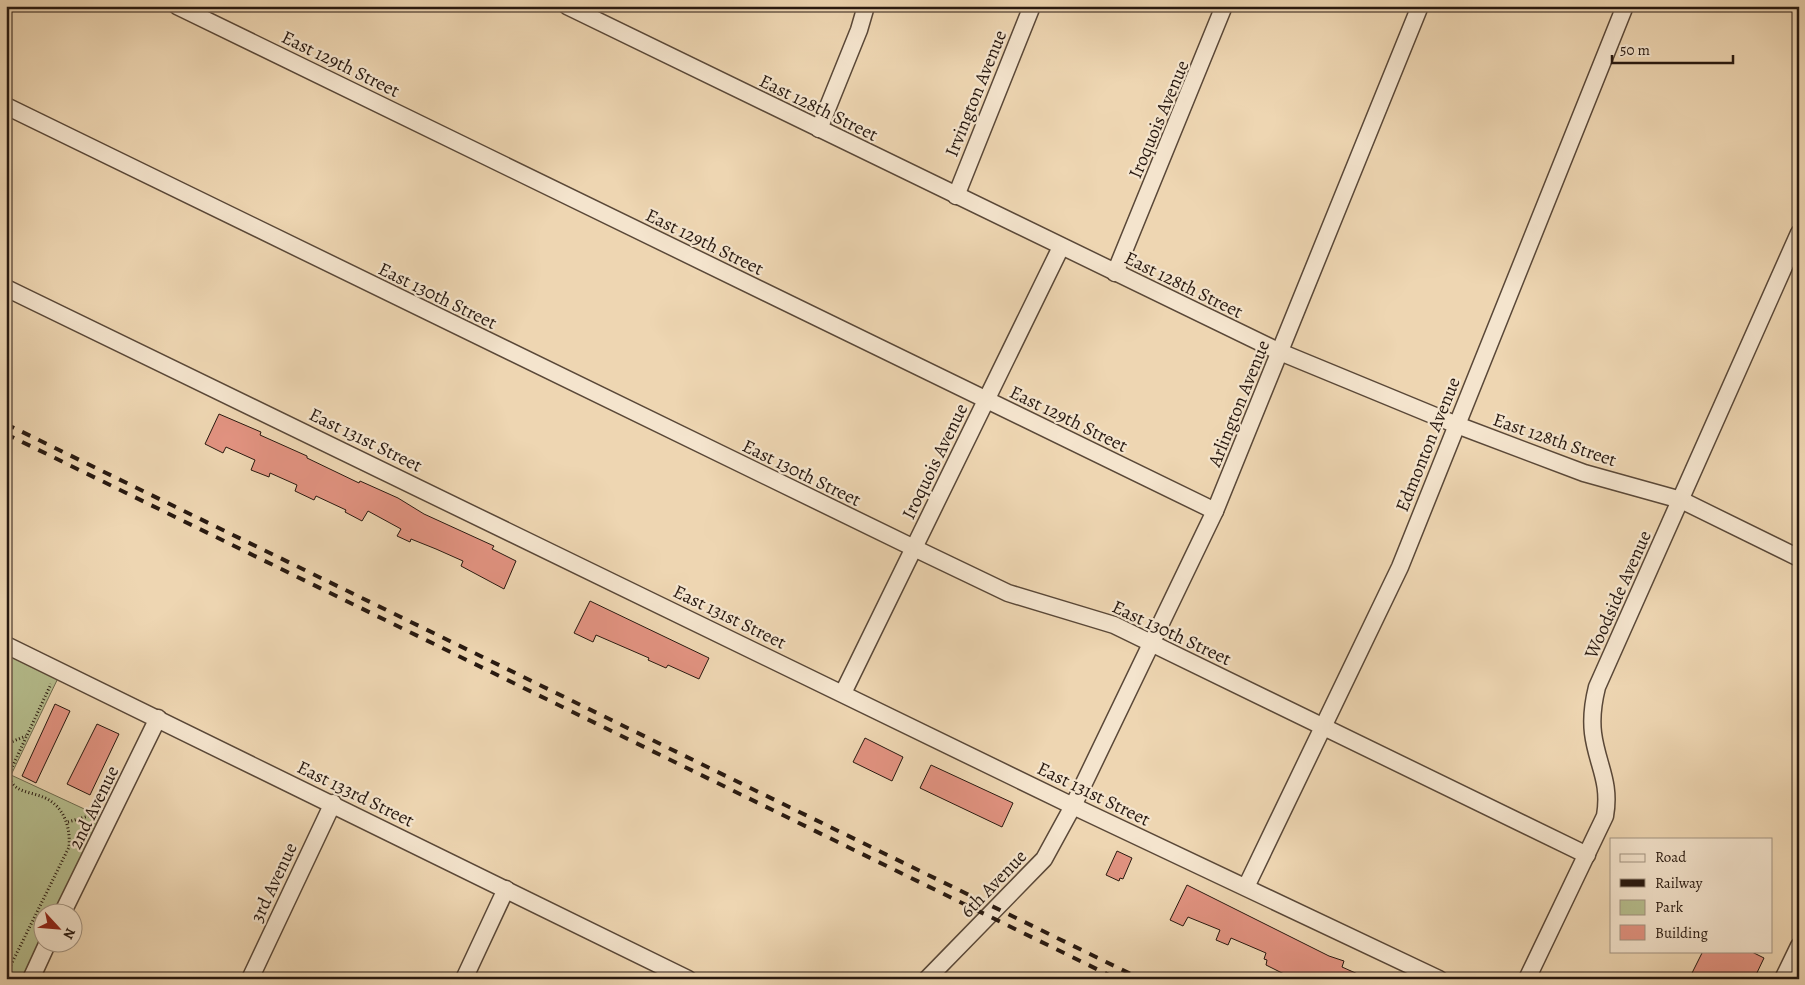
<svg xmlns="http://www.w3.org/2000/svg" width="1805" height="985" font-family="Alegreya,serif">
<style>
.green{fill:#b6be8e;stroke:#6f6c4f}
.building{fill:#e29381;stroke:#281910}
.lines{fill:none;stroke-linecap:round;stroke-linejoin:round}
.minor-casing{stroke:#5a4838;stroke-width:19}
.path{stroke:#281910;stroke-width:3;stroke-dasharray:1 2.5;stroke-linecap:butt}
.minor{stroke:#f4e4cd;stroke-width:16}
.rail{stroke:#281910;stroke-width:4;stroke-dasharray:9 9;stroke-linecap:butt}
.labels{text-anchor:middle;stroke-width:4.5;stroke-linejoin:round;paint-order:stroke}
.street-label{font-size:19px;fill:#281910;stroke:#f4e4cd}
</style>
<rect width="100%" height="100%" fill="#eed6b2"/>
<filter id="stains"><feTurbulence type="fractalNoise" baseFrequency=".004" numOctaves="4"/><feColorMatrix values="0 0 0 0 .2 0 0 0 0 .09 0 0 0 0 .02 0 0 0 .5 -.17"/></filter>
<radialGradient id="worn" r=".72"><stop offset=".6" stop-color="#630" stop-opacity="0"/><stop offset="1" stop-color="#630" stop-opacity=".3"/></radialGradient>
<path class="green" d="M 6,645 L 61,672 L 11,775 L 108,820 L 63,912 L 42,912 L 42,942 L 31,979 L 6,979 Z"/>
<g class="building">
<path d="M 219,414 L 261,432 L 260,435 L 307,456 L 307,458 L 359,483 L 360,481 L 398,498 L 424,514 L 494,546 L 492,549 L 516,561 L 504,589 L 461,566 L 463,561 L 436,549 L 411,539 L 410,542 L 397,536 L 401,529 L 368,511 L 362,521 L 345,512 L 346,510 L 316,496 L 314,500 L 295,491 L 297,485 L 270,473 L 269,477 L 251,470 L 255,460 L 226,447 L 223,453 L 205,444 Z"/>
<path d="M 590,601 L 709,658 L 699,679 L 668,665 L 666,668 L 648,660 L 649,658 L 596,635 L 593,642 L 574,633 Z"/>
<path d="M 55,704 L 70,711 L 36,783 L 22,776 Z"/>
<path d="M 97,724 L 119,734 L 90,795 L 67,784 Z"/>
<path d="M 865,738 L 903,757 L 892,781 L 853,762 Z"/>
<path d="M 931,765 L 1013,803 L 1002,827 L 920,788 Z"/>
<path d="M 1117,851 L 1132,858 L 1123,879 L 1120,878 L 1119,881 L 1106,875 Z"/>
<path d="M 1187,885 L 1329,956 L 1344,961 L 1342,967 L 1369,979 L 1320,979 L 1311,974 L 1309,979 L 1294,979 L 1266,965 L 1267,960 L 1264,959 L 1266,953 L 1231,938 L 1228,945 L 1216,940 L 1220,930 L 1188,917 L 1183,926 L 1170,920 Z"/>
<path d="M 1703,951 L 1750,951 L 1764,958 L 1754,979 L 1689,979 Z"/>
</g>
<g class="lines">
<defs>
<g id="minor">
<path d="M 177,6 L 1215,511"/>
<path d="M 567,6 L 1280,352 L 1457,425 L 1584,473 L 1681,500 L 1799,558"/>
<path d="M 6,106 L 914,548 L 1008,593 L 1114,625 L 1587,855"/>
<path d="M 819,129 L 859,30 L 866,6"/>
<path d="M 956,196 L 1032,6"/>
<path d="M 1115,273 L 1224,6"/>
<path d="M 6,288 L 1073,806 L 1439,979"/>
<path d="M 6,645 L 688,979"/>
<path d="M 843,693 L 1061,247"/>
<path d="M 1246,887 L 1400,567 L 1625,6"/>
<path d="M 63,912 L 158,718"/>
<path d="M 31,979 L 48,942"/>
<path d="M 250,979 L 333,803"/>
<path d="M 464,979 L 506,889"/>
<path d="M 927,979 L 1044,859 L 1073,806 L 1215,511 L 1420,6"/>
<path d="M 1527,979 L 1605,816 C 1611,781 1597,765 1593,733 C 1591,716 1593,703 1597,687 L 1799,233"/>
<path d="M 1783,979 L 1799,946"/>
</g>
</defs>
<use href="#minor" class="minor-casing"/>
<g class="path">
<path d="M 6,744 L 26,736"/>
<path d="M 6,765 C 7,772 8,778 12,783 C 18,791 28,792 37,795 C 61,801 71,823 69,847 L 6,975"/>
<path d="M 8,776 L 51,684"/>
<path d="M 68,822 L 92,815"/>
</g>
<use href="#minor" class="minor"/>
<g class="rail">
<path d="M 6,424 L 1141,979"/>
<path d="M 6,434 L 1117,979"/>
</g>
</g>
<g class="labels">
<g class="street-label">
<text transform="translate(341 63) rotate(26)" y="7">East 129th Street</text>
<text transform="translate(975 93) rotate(-68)" y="7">Irvington Avenue</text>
<text transform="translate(819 107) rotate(26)" y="7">East 128th Street</text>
<text transform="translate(1158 119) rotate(-67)" y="7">Iroquois Avenue</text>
<text transform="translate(705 241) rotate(26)" y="7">East 129th Street</text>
<text transform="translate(1184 284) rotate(26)" y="7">East 128th Street</text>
<text transform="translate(438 295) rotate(26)" y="7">East 130th Street</text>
<text transform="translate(1238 403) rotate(-68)" y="7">Arlington Avenue</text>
<text transform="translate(1069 418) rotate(26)" y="7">East 129th Street</text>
<text transform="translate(366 439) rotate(26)" y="7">East 131st Street</text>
<text transform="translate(1555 439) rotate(19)" y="7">East 128th Street</text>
<text transform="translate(1427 444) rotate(-68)" y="7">Edmonton Avenue</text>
<text transform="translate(934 461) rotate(-64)" y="7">Iroquois Avenue</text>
<text transform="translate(802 472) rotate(26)" y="7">East 130th Street</text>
<text transform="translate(1617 594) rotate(-66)" y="7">Woodside Avenue</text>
<text transform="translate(730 616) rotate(26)" y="7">East 131st Street</text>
<text transform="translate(1172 632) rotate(25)" y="7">East 130th Street</text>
<text transform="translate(356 793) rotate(26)" y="7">East 133rd Street</text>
<text transform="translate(1094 793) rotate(26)" y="7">East 131st Street</text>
<text transform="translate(93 807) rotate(-64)" y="7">2nd Avenue</text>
<text transform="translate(273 882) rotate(-65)" y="7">3rd Avenue</text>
<text transform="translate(993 883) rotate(-46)" y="7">6th Avenue</text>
</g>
</g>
<rect width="1805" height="985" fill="none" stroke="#eed6b2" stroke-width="25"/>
<rect x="8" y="8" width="1790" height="970" fill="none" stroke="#281910" stroke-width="2.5"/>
<rect x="12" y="12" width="1780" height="960" fill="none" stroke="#281910"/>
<rect x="1610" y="838" width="162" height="115" fill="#f4e4cd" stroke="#a29381"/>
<rect x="1620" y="854" width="25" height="8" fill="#f4e4cd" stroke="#a29381"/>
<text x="1655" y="862" font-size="15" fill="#281910">Road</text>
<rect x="1620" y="879" width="25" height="8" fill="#281910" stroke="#a29381"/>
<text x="1655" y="888" font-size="15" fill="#281910">Railway</text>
<rect x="1620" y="900" width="25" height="15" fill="#b6be8e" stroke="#a29381"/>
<text x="1655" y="912" font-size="15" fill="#281910">Park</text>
<rect x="1620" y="925" width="25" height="15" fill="#e29381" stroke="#a29381"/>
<text x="1655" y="938" font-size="15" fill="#281910">Building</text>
<g transform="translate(58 928) rotate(116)"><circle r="24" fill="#f4e4cd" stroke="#a29381"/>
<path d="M0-4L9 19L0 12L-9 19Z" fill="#8f2418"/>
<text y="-8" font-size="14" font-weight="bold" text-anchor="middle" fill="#281910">N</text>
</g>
<path d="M1612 55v8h121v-8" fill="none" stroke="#281910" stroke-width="2.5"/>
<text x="1620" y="55" font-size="15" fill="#281910" stroke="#f4e4cd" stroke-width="4" paint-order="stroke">50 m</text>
<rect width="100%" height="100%" filter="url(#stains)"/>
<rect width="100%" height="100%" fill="url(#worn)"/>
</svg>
